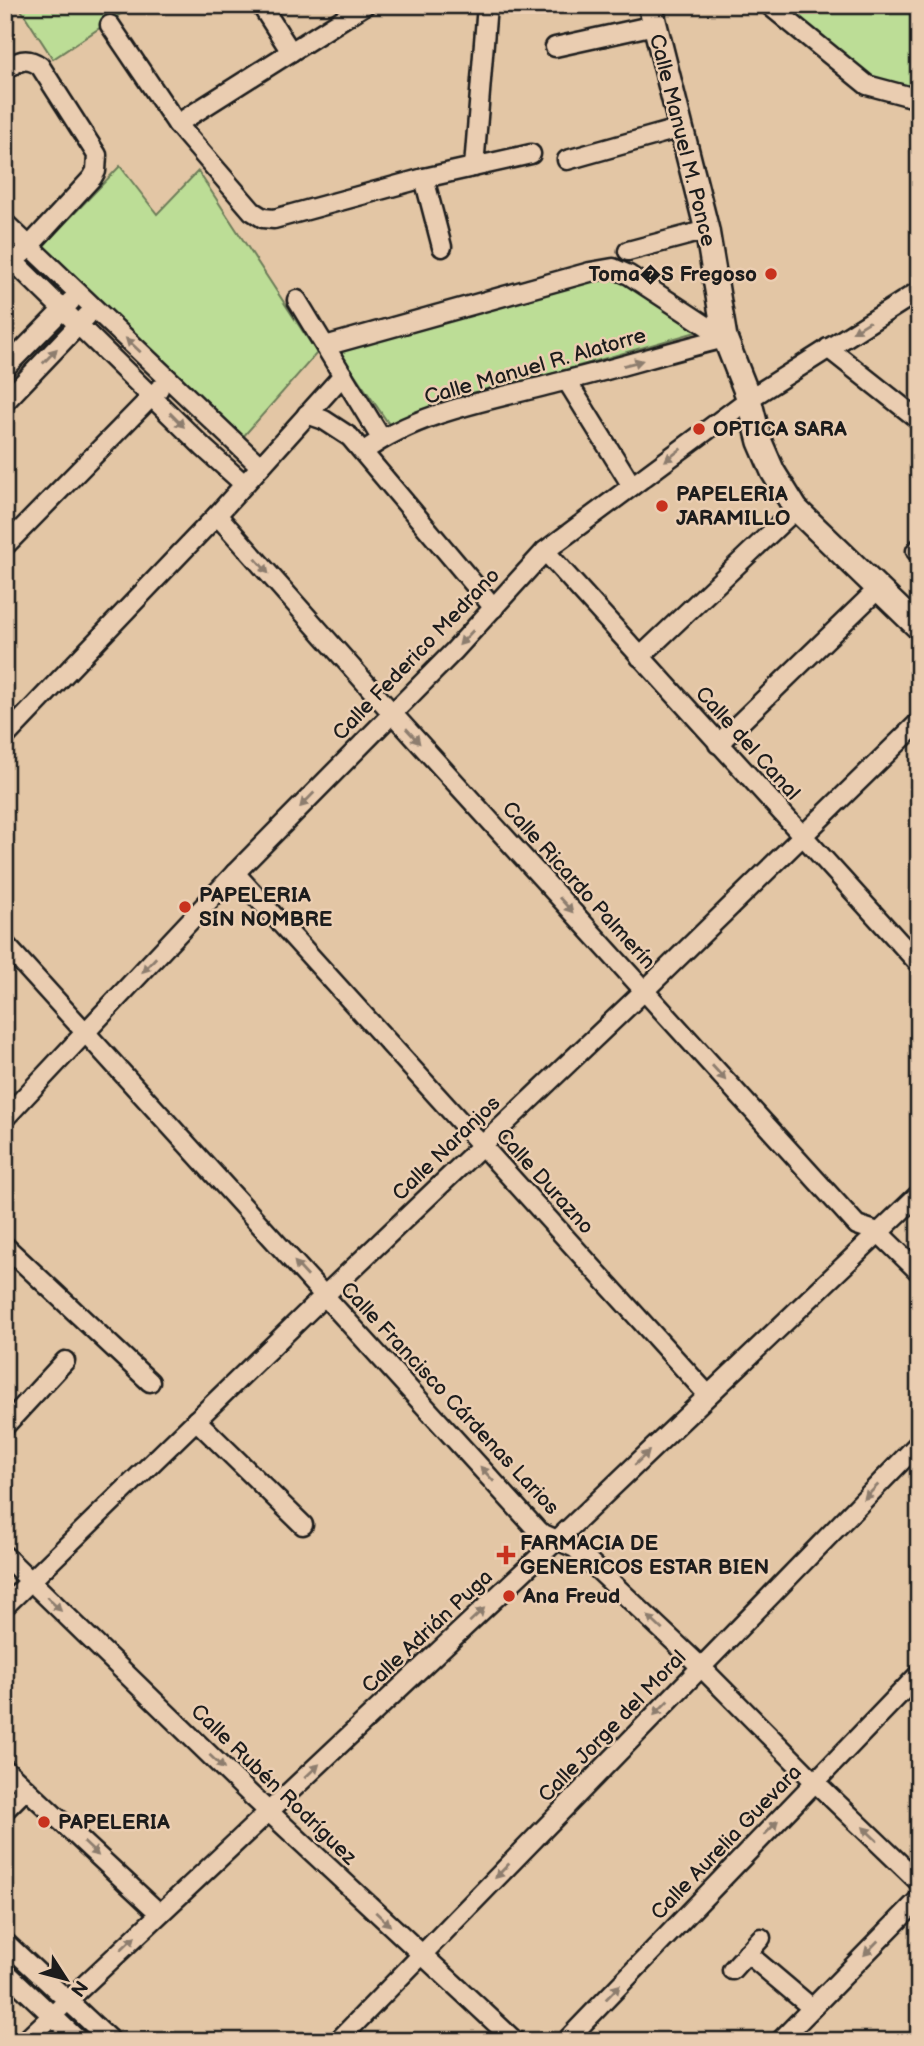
<svg xmlns="http://www.w3.org/2000/svg" width="924" height="2046" font-family="'Balsamiq Sans',sans-serif">
<style>
.green{fill:#bcdd96;stroke:#6c7c59;stroke-width:2}
.lines{fill:none;stroke-linecap:round;stroke-linejoin:round}
.minor-casing{stroke:#1c1c1c;stroke-width:23}
.tertiary-casing{stroke:#1c1c1c;stroke-width:28}
.minor{stroke:#eacdb1;stroke-width:18}
.tertiary{stroke:#eacdb1;stroke-width:23}
.oneway{fill:#8d7d6e}
.poi-dot{fill:#c8321e;stroke:#eacdb1;stroke-width:2.5}
.labels{text-anchor:middle;stroke-width:5;stroke-linejoin:round;paint-order:stroke}
.street-label{font-size:21px;fill:#1c1c1c;stroke:#eacdb1}
.poi-label{font-size:21px;font-weight:bold;fill:#1c1c1c;stroke:#eacdb1;text-anchor:start}
</style>
<rect width="100%" height="100%" fill="#e3c6a5"/>
<filter id="ink" filterUnits="userSpaceOnUse"><feTurbulence type="fractalNoise" baseFrequency=".0143" numOctaves="2"/><feDisplacementMap in="SourceGraphic" scale="14" xChannelSelector="R" yChannelSelector="G"/><feConvolveMatrix kernelMatrix="1 2 1 2 8 2 1 2 1" color-interpolation-filters="sRGB"/></filter>
<g filter="url(#ink)">
<g class="green">
<path d="M 18,5 L 134,5 L 53,59 Z"/>
<path d="M 786,5 L 919,5 L 919,93 L 880,83 L 838,54 Z"/>
<path d="M 120,166 L 157,214 L 198,171 L 317,353 L 242,438 L 41,248 Z"/>
<path d="M 613,273 L 703,330 L 416,413 L 393,430 L 338,350 Z"/>
</g>
<g class="lines">
<defs>
<g id="minor">
<path d="M 261,5 L 291,52"/>
<path d="M 769,5 L 867,85 L 919,99"/>
<path d="M 110,25 L 177,124 L 252,211 L 263,218 L 274,219 L 424,178 L 531,154"/>
<path d="M 555,47 L 655,25"/>
<path d="M 5,70 C 18,61 26,56 40,66 L 97,155 L 96,171 L 92,178 L 22,254"/>
<path d="M 177,124 L 365,5"/>
<path d="M 567,160 L 681,128"/>
<path d="M 474,167 L 487,5"/>
<path d="M 424,178 L 442,247"/>
<path d="M 5,223 L 260,466"/>
<path d="M 628,251 L 707,230"/>
<path d="M 5,253 L 204,448 L 244,484"/>
<path d="M 297,300 L 381,438"/>
<path d="M 325,346 L 590,272 L 613,268 L 629,275 L 725,338"/>
<path d="M 828,348 L 919,420"/>
<path d="M 5,368 L 71,301"/>
<path d="M 567,381 L 632,486"/>
<path d="M 5,402 L 87,316"/>
<path d="M 307,414 L 324,420 L 350,437 L 494,608"/>
<path d="M 363,452 C 420,410 497,399 564,381 C 618,368 671,351 725,338"/>
<path d="M 217,515 L 392,713 L 857,1225 L 878,1232 L 919,1272"/>
<path d="M 5,546 L 159,389"/>
<path d="M 545,551 L 919,964"/>
<path d="M 916,551 L 919,548"/>
<path d="M 640,657 L 796,509"/>
<path d="M 5,737 L 217,515 L 343,375"/>
<path d="M 718,744 L 878,589"/>
<path d="M 235,873 L 708,1395"/>
<path d="M 5,944 L 539,1532 L 575,1548 L 701,1667 L 815,1782 L 919,1882"/>
<path d="M 5,1118 L 235,873 L 454,651 L 545,551 L 749,399 L 919,291"/>
<path d="M 5,1246 L 150,1382"/>
<path d="M 196,1420 L 303,1525"/>
<path d="M 5,1426 L 65,1361"/>
<path d="M 5,1556 L 253,1797 L 515,2041"/>
<path d="M 5,1606 L 325,1295 L 644,991 L 919,722"/>
<path d="M 5,1769 L 159,1913"/>
<path d="M 5,1810 L 26,1789"/>
<path d="M 5,1942 L 111,2041"/>
<path d="M 747,1953 L 812,2008"/>
<path d="M 732,1970 L 761,1938"/>
<path d="M 5,1971 L 79,2041"/>
<path d="M 25,2041 L 557,1540 L 919,1194"/>
<path d="M 338,2041 L 919,1443"/>
<path d="M 566,2041 L 919,1674"/>
<path d="M 780,2041 L 919,1899"/>
</g>
<path id="tertiary" d="M 650,5 L 707,230 L 725,338 L 749,399 L 760,442 L 773,472 L 796,509 L 919,628"/>
</defs>
<use href="#minor" class="minor-casing"/>
<use href="#tertiary" class="tertiary-casing"/>
<use href="#minor" class="minor"/>
<use href="#tertiary" class="tertiary"/>
</g>
<defs><path id="oneway-solid" d="M-6-.8H1V-3.2L6.5 0L1 3.2V.8H-6Z" transform="scale(1.75)"/></defs>
<g class="oneway">
<use href="#oneway-solid" transform="translate(861 327) rotate(148)"/>
<use href="#oneway-solid" transform="translate(133 345) rotate(-137)"/>
<use href="#oneway-solid" transform="translate(50 356) rotate(-46)"/>
<use href="#oneway-solid" transform="translate(633 363) rotate(-15)"/>
<use href="#oneway-solid" transform="translate(177 420) rotate(45)"/>
<use href="#oneway-solid" transform="translate(673 455) rotate(143)"/>
<use href="#oneway-solid" transform="translate(262 566) rotate(49)"/>
<use href="#oneway-solid" transform="translate(466 638) rotate(133)"/>
<use href="#oneway-solid" transform="translate(413 736) rotate(48)"/>
<use href="#oneway-solid" transform="translate(307 800) rotate(134)"/>
<use href="#oneway-solid" transform="translate(566 905) rotate(48)"/>
<use href="#oneway-solid" transform="translate(149 965) rotate(133)"/>
<use href="#oneway-solid" transform="translate(719 1073) rotate(48)"/>
<use href="#oneway-solid" transform="translate(301 1269) rotate(-132)"/>
<use href="#oneway-solid" transform="translate(642 1458) rotate(-44)"/>
<use href="#oneway-solid" transform="translate(487 1474) rotate(-132)"/>
<use href="#oneway-solid" transform="translate(871 1492) rotate(134)"/>
<use href="#oneway-solid" transform="translate(54 1604) rotate(44)"/>
<use href="#oneway-solid" transform="translate(477 1615) rotate(-43)"/>
<use href="#oneway-solid" transform="translate(655 1623) rotate(-137)"/>
<use href="#oneway-solid" transform="translate(661 1708) rotate(134)"/>
<use href="#oneway-solid" transform="translate(217 1762) rotate(44)"/>
<use href="#oneway-solid" transform="translate(312 1771) rotate(-43)"/>
<use href="#oneway-solid" transform="translate(771 1828) rotate(-46)"/>
<use href="#oneway-solid" transform="translate(870 1834) rotate(-136)"/>
<use href="#oneway-solid" transform="translate(91 1849) rotate(43)"/>
<use href="#oneway-solid" transform="translate(502 1871) rotate(134)"/>
<use href="#oneway-solid" transform="translate(383 1919) rotate(43)"/>
<use href="#oneway-solid" transform="translate(128 1943) rotate(-44)"/>
<use href="#oneway-solid" transform="translate(871 1948) rotate(134)"/>
<use href="#oneway-solid" transform="translate(613 1992) rotate(-46)"/>
</g>
</g>
<g class="poi-dot">
<circle cx="771" cy="274" r="7"/>
<circle cx="699" cy="429" r="7"/>
<circle cx="662" cy="506" r="7"/>
<circle cx="185" cy="907" r="7"/>
<path d="M502.5 1544.5h7v7h7v7h-7v7h-7v-7h-7v-7h7z"/>
<circle cx="509" cy="1596" r="7"/>
<circle cx="44" cy="1822" r="7"/>
</g>
<g class="labels">
<g class="street-label">
<text transform="translate(683 140) rotate(76)" y="7">Calle Manuel M. Ponce</text>
<text transform="translate(535 366) rotate(-16)" y="7">Calle Manuel R. Alatorre</text>
<text transform="translate(416 654) rotate(-46)" y="7">Calle Federico Medrano</text>
<text transform="translate(748 743) rotate(48)" y="7">Calle del Canal</text>
<text transform="translate(579 885) rotate(48)" y="7">Calle Ricardo Palmerín</text>
<text transform="translate(446 1148) rotate(-44)" y="7">Calle Naranjos</text>
<text transform="translate(545 1181) rotate(48)" y="7">Calle Durazno</text>
<text transform="translate(450 1398) rotate(47)" y="7">Calle Francisco Cárdenas Larios</text>
<text transform="translate(427 1631) rotate(-43)" y="7">Calle Adrián Puga</text>
<text transform="translate(612 1726) rotate(-46)" y="7">Calle Jorge del Moral</text>
<text transform="translate(274 1784) rotate(44)" y="7">Calle Rubén Rodríguez</text>
<text transform="translate(726 1842) rotate(-46)" y="7">Calle Aurelia Guevara</text>
</g>
<g class="poi-label">
<text x="757" y="281" text-anchor="end">Toma�S Fregoso</text>
<text x="713" y="436">OPTICA SARA</text>
<text x="676" y="501">PAPELERIA<tspan x="676" dy="24">JARAMILLO</tspan></text>
<text x="199" y="902">PAPELERIA<tspan x="199" dy="24">SIN NOMBRE</tspan></text>
<text x="520" y="1550">FARMACIA DE<tspan x="520" dy="24">GENERICOS ESTAR BIEN</tspan></text>
<text x="523" y="1603">Ana Freud</text>
<text x="58" y="1829">PAPELERIA</text>
</g>
</g>
<rect width="924" height="2046" fill="none" stroke="#eacdb1" stroke-width="28"/>
<rect x="14" y="14" width="896" height="2018" fill="none" stroke="#1c1c1c" stroke-width="2.5" filter="url(#ink)"/>
<g transform="translate(66 1979) rotate(126)" stroke="#eacdb1" stroke-width="5" paint-order="stroke">
<path d="M0-5L12 26L0 18L-12 26Z" fill="#1c1c1c"/>
<text y="-10" font-size="19" font-weight="bold" text-anchor="middle" fill="#1c1c1c">N</text>
</g>
</svg>
